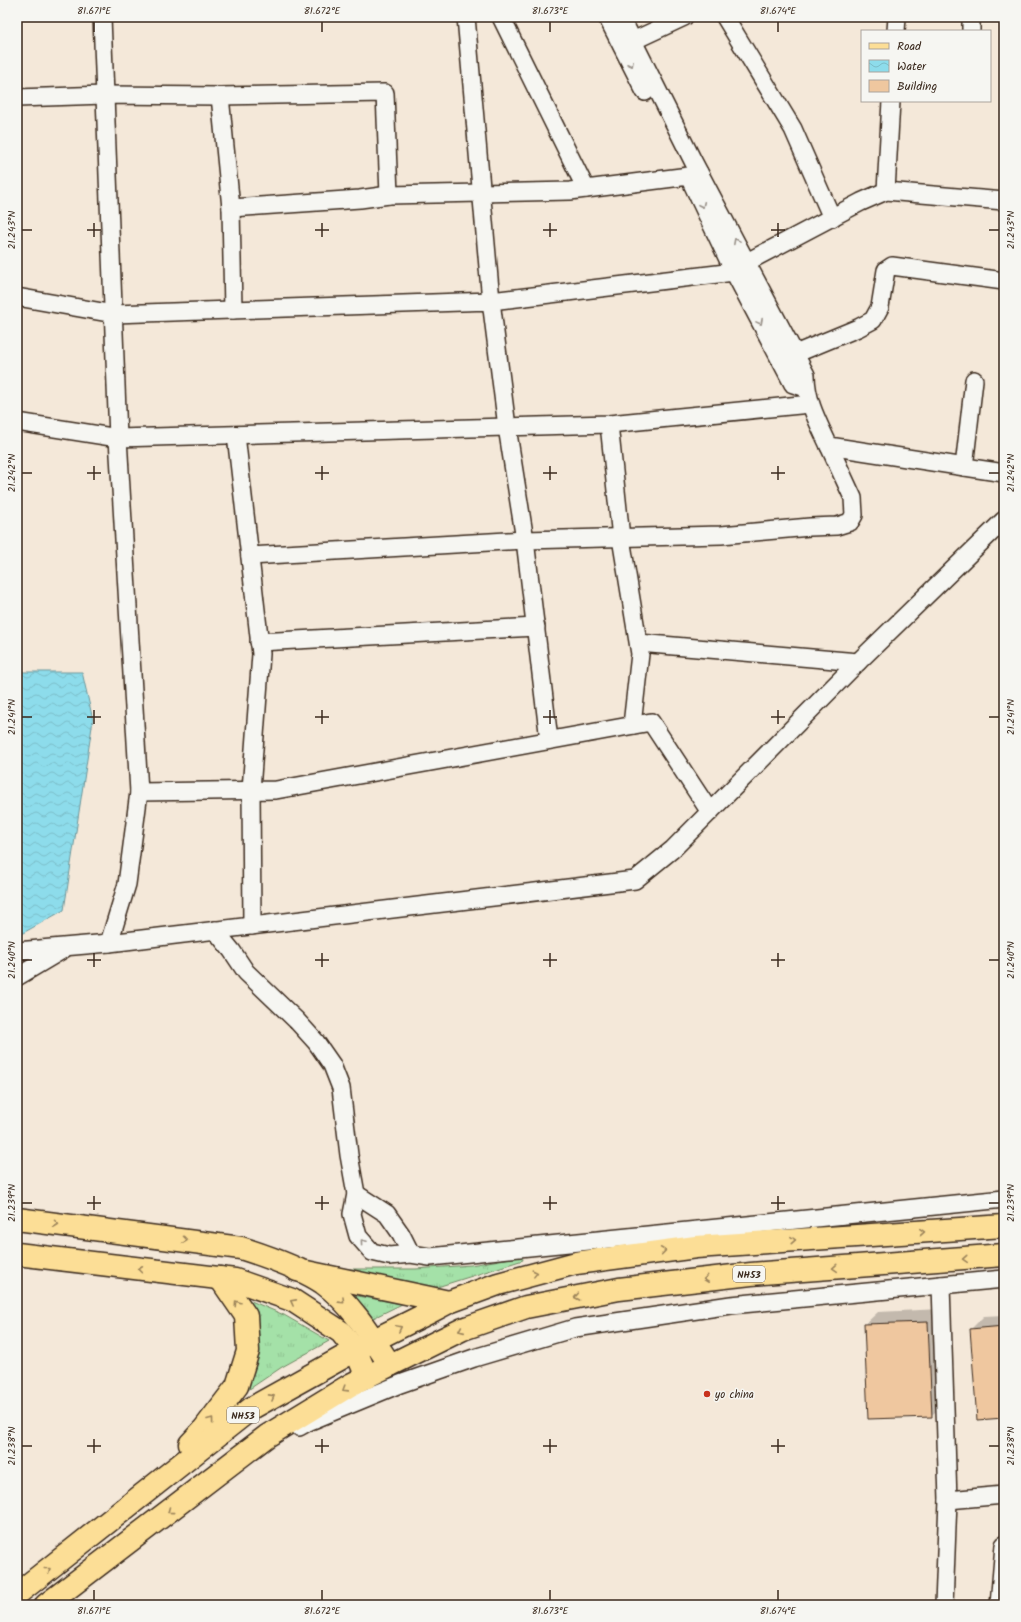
<svg xmlns="http://www.w3.org/2000/svg" width="1021" height="1622" font-family="Kalam,sans-serif">
<style>
.grass{fill:url(#grass-tufts);stroke:#708663}
.water{fill:url(#water-waves);stroke:#6c9599}
.shadow{fill:#0003}
.building{fill:#efc79f;stroke:#3b2a1e}
.lines{fill:none;stroke-linecap:round;stroke-linejoin:round}
.minor-casing{stroke:#3b2a1e;stroke-width:20}
.major-casing{stroke:#3b2a1e;stroke-width:25}
.highway-casing{stroke:#3b2a1e;stroke-width:25}
.minor{stroke:#f6f6f2;stroke-width:17}
.major{stroke:#fcde96;stroke-width:22}
.highway{stroke:#fcde96;stroke-width:22}
.oneway{stroke:#989088}
.oneway2{stroke:#9c845a}
.ticks{fill:none;stroke:#3b2a1e;stroke-width:1.5}
.poi-dot{fill:#c8321e;stroke:#f6f6f2;stroke-width:1.5}
.labels{text-anchor:middle;stroke-width:3;stroke-linejoin:round;paint-order:stroke}
.shield{fill:#f6f6f2;stroke:#73675e;stroke-width:1}
.shield-label{font-size:10px;font-weight:bold;fill:#3b2a1e}
.poi-label{font-size:11px;fill:#3b2a1e;stroke:#f6f6f2;text-anchor:start}
.neatline{fill:none;stroke:#3b2a1e;stroke-width:1.5}
.ticks-label{font-size:10px;text-anchor:middle;fill:#3b2a1e}
</style>
<defs>
<pattern id="grass-tufts" width="24" height="20" patternUnits="userSpaceOnUse"><rect width="24" height="20" fill="#a4e1a8"/><path d="M3 7l-1-3M5 7V3M7 7l1-3M15 17l-1-3M17 17v-4M19 17l1-3" fill="none" stroke="#8ec190"/></pattern>
<pattern id="water-waves" width="16" height="10" patternUnits="userSpaceOnUse"><rect width="16" height="10" fill="#8ddceb"/><path d="M0 5q4-4 8 0t8 0" fill="none" stroke="#7bbdc9"/></pattern>
</defs>
<rect width="100%" height="100%" fill="#f4e8d9"/>
<filter id="ink" filterUnits="userSpaceOnUse"><feTurbulence type="fractalNoise" baseFrequency=".025" numOctaves="2"/><feDisplacementMap in="SourceGraphic" scale="8" xChannelSelector="R" yChannelSelector="G"/><feConvolveMatrix kernelMatrix="1 2 1 2 8 2 1 2 1" color-interpolation-filters="sRGB"/></filter>
<g filter="url(#ink)">
<g class="grass">
<path d="M 522,1256 L 523,1260 L 434,1288 L 427,1288 L 336,1269 L 416,1269 L 471,1265 Z"/>
<path d="M 342,1293 L 402,1304 L 365,1322 Z"/>
<path d="M 237,1295 L 284,1315 L 329,1341 L 282,1367 L 239,1396 Z"/>
</g>
<path class="water" d="M 17,672 L 82,672 L 93,720 L 64,910 L 23,933 L 17,933 Z"/>
<g class="shadow">
<path d="M 941,1309 L 944,1403 L 931,1416 L 865,1324 L 878,1312 Z"/>
<path d="M 1004,1315 L 1004,1417 L 971,1329 L 984,1316 Z"/>
</g>
<g class="building">
<path d="M 928,1322 L 932,1417 L 868,1419 L 864,1324 Z"/>
<path d="M 1004,1326 L 1004,1418 L 977,1420 L 970,1329 Z"/>
</g>
<g class="lines">
<defs>
<g id="minor">
<path d="M 102,17 L 118,438 L 139,792 L 127,884 L 109,943"/>
<path d="M 466,17 L 491,301 L 734,272 L 747,262 L 861,202 L 886,191 L 1004,201"/>
<path d="M 501,17 L 586,189"/>
<path d="M 607,17 L 645,92"/>
<path d="M 621,17 L 693,161 L 806,375 C 806,401 818,422 829,446 L 1004,473"/>
<path d="M 725,17 L 793,129 L 832,218"/>
<path d="M 896,31 L 897,17"/>
<path d="M 971,31 L 971,17"/>
<path d="M 622,46 L 684,17"/>
<path d="M 220,96 L 231,208 L 233,310"/>
<path d="M 17,98 L 105,95 L 220,96 L 385,93 L 389,195"/>
<path d="M 690,179 L 734,272 L 793,384 L 806,388"/>
<path d="M 886,191 L 891,101"/>
<path d="M 231,208 L 360,199 L 389,195 L 570,191 L 689,176 L 699,173"/>
<path d="M 17,297 L 114,314 L 491,301 L 507,427 L 525,540 L 549,740"/>
<path d="M 795,354 L 858,328 L 873,320 L 880,307 L 886,270 L 892,266 L 1004,281"/>
<path d="M 17,422 L 118,438 L 609,424 L 810,404"/>
<path d="M 609,424 L 621,538 L 640,654 L 632,725"/>
<path d="M 236,435 L 261,654 L 251,790 L 252,926"/>
<path d="M 964,467 L 974,380"/>
<path d="M 250,556 L 525,540 L 721,535 L 810,527 L 837,526 L 850,522 L 854,515 L 853,498 L 829,446"/>
<path d="M 259,642 L 536,627"/>
<path d="M 639,643 L 858,662"/>
<path d="M 139,792 L 276,790 L 651,722 L 710,812"/>
<path d="M 215,930 L 232,951 L 246,972 L 297,1021 L 316,1042 L 332,1065 L 341,1088 L 349,1155 L 356,1194"/>
<path d="M 17,951 L 109,943 L 635,880 L 673,849 L 858,662 L 1004,520"/>
<path d="M 17,977 L 64,949"/>
<path d="M 411,1254 L 401,1234 L 387,1214 L 356,1194 L 352,1214 L 358,1236 L 372,1252 L 389,1256 L 411,1254 L 430,1257 L 1004,1199"/>
<path d="M 941,1285 L 948,1500 L 944,1605"/>
<path d="M 299,1427 L 308,1422 L 400,1384 L 474,1358 L 575,1328 L 731,1305 L 1004,1279"/>
<path d="M 948,1500 L 1004,1495"/>
<path d="M 999,1605 L 1004,1545"/>
</g>
<g id="major">
<path d="M 17,1219 L 241,1248 C 266,1256 301,1268 323,1283 C 352,1304 371,1336 390,1365"/>
<path d="M 17,1254 L 235,1280 L 292,1300 L 341,1332 L 356,1351 L 367,1377"/>
</g>
<g id="highway">
<path d="M 297,1270 L 449,1302"/>
<path d="M 190,1444 L 204,1429 L 237,1386 L 248,1351 L 246,1316 L 220,1278"/>
<path d="M 17,1594 L 252,1408 L 374,1340 L 430,1312 L 449,1302 L 498,1284 L 576,1263 L 696,1247 L 1004,1226"/>
<path d="M 46,1605 L 267,1436 L 352,1384 L 463,1329 L 526,1307 L 619,1289 L 751,1274 L 1004,1255"/>
</g>
</defs>
<use href="#minor" class="minor-casing"/>
<use href="#major" class="major-casing"/>
<use href="#highway" class="highway-casing"/>
<use href="#minor" class="minor"/>
<use href="#major" class="major"/>
<use href="#highway" class="highway"/>
</g>
<defs><path id="oneway-chevron" d="M-2-3.5L2.5 0L-2 3.5" fill="none" stroke-width="1.6" stroke-linecap="round" stroke-linejoin="round"/></defs>
<g class="oneway">
<use href="#oneway-chevron" transform="translate(631 64) rotate(63)"/>
<use href="#oneway-chevron" transform="translate(702 205) rotate(65)"/>
<use href="#oneway-chevron" transform="translate(736 241) rotate(-118)"/>
<use href="#oneway-chevron" transform="translate(760 322) rotate(62)"/>
<use href="#oneway-chevron" transform="translate(363 1242) rotate(-130)"/>
</g>
<g class="oneway2">
<use href="#oneway-chevron" transform="translate(56 1224) rotate(7)"/>
<use href="#oneway-chevron" transform="translate(922 1232) rotate(-4)"/>
<use href="#oneway-chevron" transform="translate(185 1240) rotate(7)"/>
<use href="#oneway-chevron" transform="translate(793 1240) rotate(-4)"/>
<use href="#oneway-chevron" transform="translate(663 1251) rotate(-8)"/>
<use href="#oneway-chevron" transform="translate(965 1259) rotate(176)"/>
<use href="#oneway-chevron" transform="translate(835 1268) rotate(176)"/>
<use href="#oneway-chevron" transform="translate(140 1269) rotate(-173)"/>
<use href="#oneway-chevron" transform="translate(535 1273) rotate(-14)"/>
<use href="#oneway-chevron" transform="translate(706 1279) rotate(174)"/>
<use href="#oneway-chevron" transform="translate(577 1297) rotate(169)"/>
<use href="#oneway-chevron" transform="translate(342 1301) rotate(44)"/>
<use href="#oneway-chevron" transform="translate(293 1302) rotate(-152)"/>
<use href="#oneway-chevron" transform="translate(237 1303) rotate(-124)"/>
<use href="#oneway-chevron" transform="translate(399 1328) rotate(-27)"/>
<use href="#oneway-chevron" transform="translate(461 1330) rotate(156)"/>
<use href="#oneway-chevron" transform="translate(345 1389) rotate(148)"/>
<use href="#oneway-chevron" transform="translate(272 1397) rotate(-29)"/>
<use href="#oneway-chevron" transform="translate(211 1420) rotate(-53)"/>
<use href="#oneway-chevron" transform="translate(170 1511) rotate(143)"/>
<use href="#oneway-chevron" transform="translate(48 1570) rotate(-38)"/>
</g>
</g>
<path class="ticks" d="M 94,22 L 94,32M 322,22 L 322,32M 550,22 L 550,32M 778,22 L 778,32M 94,223 L 94,237M 322,223 L 322,237M 550,223 L 550,237M 778,223 L 778,237M 22,230 L 32,230M 87,230 L 101,230M 315,230 L 329,230M 543,230 L 557,230M 771,230 L 785,230M 989,230 L 999,230M 94,466 L 94,480M 322,466 L 322,480M 550,466 L 550,480M 778,466 L 778,480M 22,473 L 32,473M 87,473 L 101,473M 315,473 L 329,473M 543,473 L 557,473M 771,473 L 785,473M 989,473 L 999,473M 94,710 L 94,724M 322,710 L 322,724M 550,710 L 550,724M 778,710 L 778,724M 22,717 L 32,717M 87,717 L 101,717M 315,717 L 329,717M 543,717 L 557,717M 771,717 L 785,717M 989,717 L 999,717M 94,953 L 94,967M 322,953 L 322,967M 550,953 L 550,967M 778,953 L 778,967M 22,960 L 32,960M 87,960 L 101,960M 315,960 L 329,960M 543,960 L 557,960M 771,960 L 785,960M 989,960 L 999,960M 94,1196 L 94,1210M 322,1196 L 322,1210M 550,1196 L 550,1210M 778,1196 L 778,1210M 22,1203 L 32,1203M 87,1203 L 101,1203M 315,1203 L 329,1203M 543,1203 L 557,1203M 771,1203 L 785,1203M 989,1203 L 999,1203M 94,1439 L 94,1453M 322,1439 L 322,1453M 550,1439 L 550,1453M 778,1439 L 778,1453M 22,1446 L 32,1446M 87,1446 L 101,1446M 315,1446 L 329,1446M 543,1446 L 557,1446M 771,1446 L 785,1446M 989,1446 L 999,1446M 94,1590 L 94,1600M 322,1590 L 322,1600M 550,1590 L 550,1600M 778,1590 L 778,1600"/>
<circle class="poi-dot" cx="707" cy="1394" r="4"/>
<g class="labels">
<g class="shield">
<rect x="733" y="1266" width="32" height="16" rx="3"/>
<rect x="227" y="1407" width="32" height="16" rx="3"/>
</g>
<g class="shield-label">
<text x="749" y="1278">NH53</text>
<text x="243" y="1419">NH53</text>
</g>
<g class="poi-label">
<text x="715" y="1398">yo china</text>
</g>
</g>
<rect width="1021" height="1622" fill="none" stroke="#f6f6f2" stroke-width="44"/>
<rect x="861" y="30" width="130" height="72" fill="#f6f6f2" stroke="#aba49d"/>
<rect x="869" y="43" width="20" height="6" fill="#fcde96" stroke="#aba49d"/>
<text x="897" y="50" font-size="12" fill="#3b2a1e">Road</text>
<rect x="869" y="60" width="20" height="12" fill="url(#water-waves)" stroke="#aba49d"/>
<text x="897" y="70" font-size="12" fill="#3b2a1e">Water</text>
<rect x="869" y="80" width="20" height="12" fill="#efc79f" stroke="#aba49d"/>
<text x="897" y="90" font-size="12" fill="#3b2a1e">Building</text>
<rect x="22" y="22" width="977" height="1578" class="neatline"/>
<g class="ticks-label">
<text x="94" y="14">81.671°E</text>
<text x="322" y="14">81.672°E</text>
<text x="550" y="14">81.673°E</text>
<text x="778" y="14">81.674°E</text>
<text transform="translate(11 230) rotate(-90)" y="4">21.243°N</text>
<text transform="translate(1010 230) rotate(-90)" y="4">21.243°N</text>
<text transform="translate(11 473) rotate(-90)" y="4">21.242°N</text>
<text transform="translate(1010 473) rotate(-90)" y="4">21.242°N</text>
<text transform="translate(11 717) rotate(-90)" y="4">21.241°N</text>
<text transform="translate(1010 717) rotate(-90)" y="4">21.241°N</text>
<text transform="translate(11 960) rotate(-90)" y="4">21.240°N</text>
<text transform="translate(1010 960) rotate(-90)" y="4">21.240°N</text>
<text transform="translate(11 1203) rotate(-90)" y="4">21.239°N</text>
<text transform="translate(1010 1203) rotate(-90)" y="4">21.239°N</text>
<text transform="translate(11 1446) rotate(-90)" y="4">21.238°N</text>
<text transform="translate(1010 1446) rotate(-90)" y="4">21.238°N</text>
<text x="94" y="1614">81.671°E</text>
<text x="322" y="1614">81.672°E</text>
<text x="550" y="1614">81.673°E</text>
<text x="778" y="1614">81.674°E</text>
</g>
</svg>
